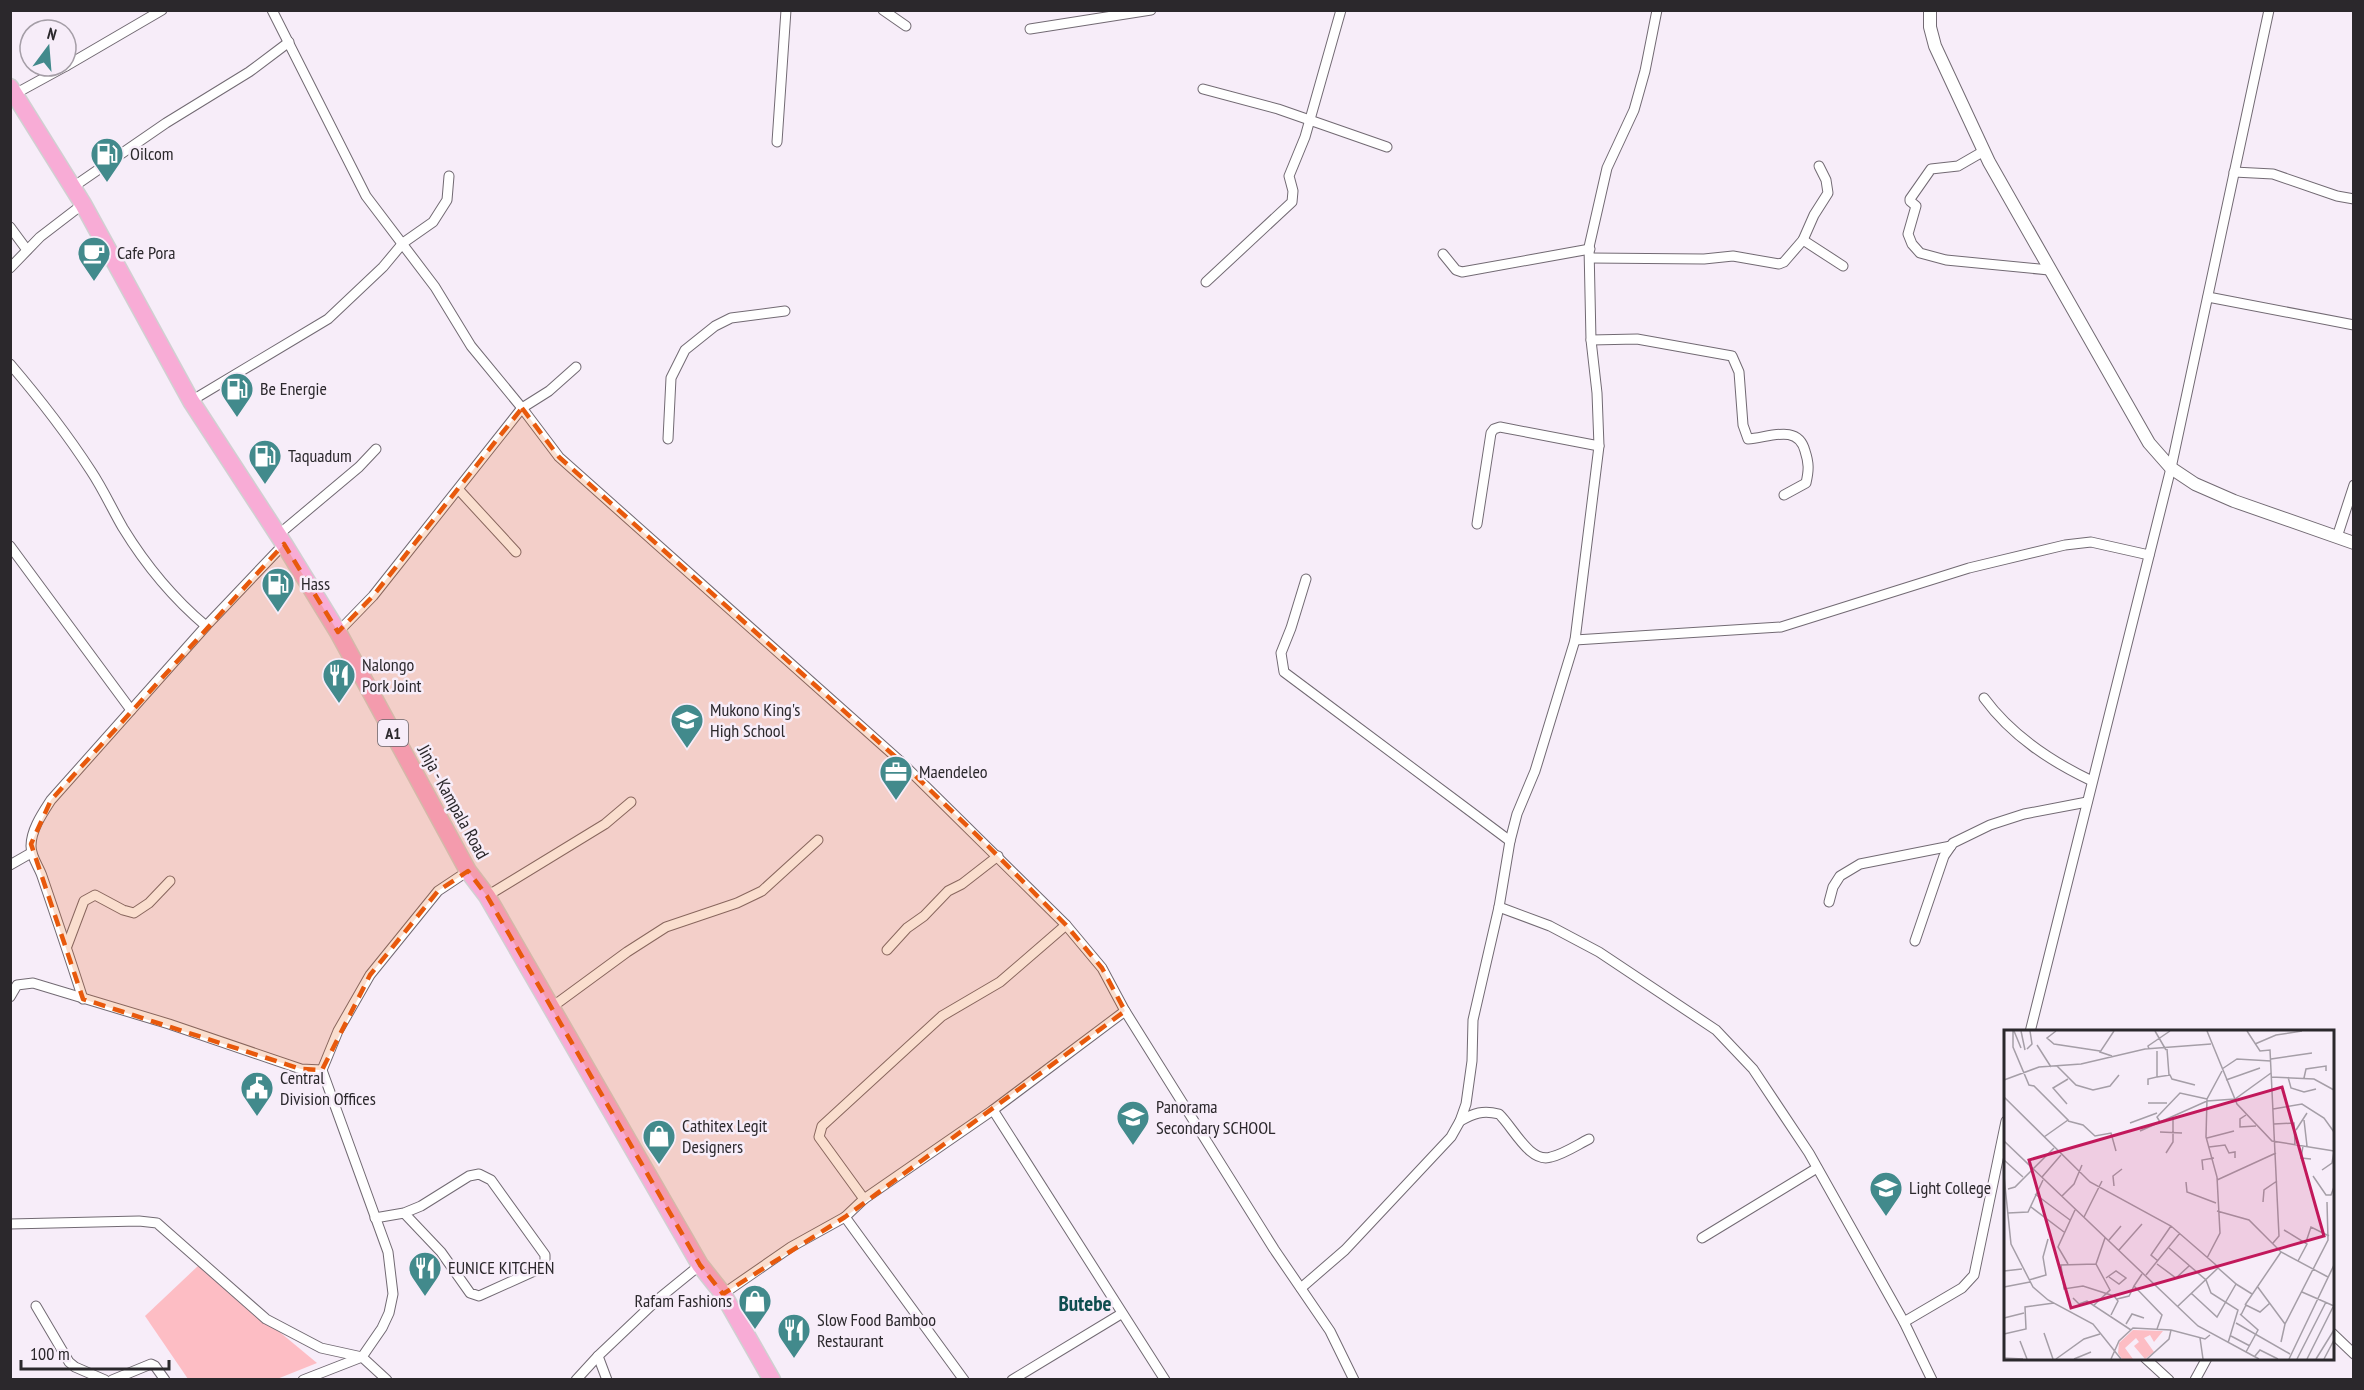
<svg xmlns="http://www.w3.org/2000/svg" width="2364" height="1390" font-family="'PT Sans Narrow',sans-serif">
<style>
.green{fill:#fdbdc4}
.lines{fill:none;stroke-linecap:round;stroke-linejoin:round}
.minor-casing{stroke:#726a73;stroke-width:11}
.tertiary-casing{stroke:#726a73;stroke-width:14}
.trunk-casing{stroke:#d0d0d1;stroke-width:19}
.minor{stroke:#fff;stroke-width:9}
.tertiary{stroke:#fff;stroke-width:12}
.trunk{stroke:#f8acd6;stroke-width:16}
.marked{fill:#e8590c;fill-opacity:0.2;stroke:#e8590c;stroke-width:4.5;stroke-dasharray:12 8;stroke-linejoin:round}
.labels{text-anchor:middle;stroke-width:5;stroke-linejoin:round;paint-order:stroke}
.shield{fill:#f7edf9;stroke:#68636a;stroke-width:1.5}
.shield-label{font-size:16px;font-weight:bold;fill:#2b282c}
.poi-label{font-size:18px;fill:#2b282c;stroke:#f7edf9;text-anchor:start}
.street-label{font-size:18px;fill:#2b282c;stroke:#f7edf9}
.quarter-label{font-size:21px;font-weight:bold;fill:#0e4d4f;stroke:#f7edf9}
.inset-road{fill:none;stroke:#a59ea7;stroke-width:1.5}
.view{fill:#c2185b;fill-opacity:0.15;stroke:#c2185b;stroke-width:3}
.inset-edge{fill:none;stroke:#2b282c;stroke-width:3}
</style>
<rect width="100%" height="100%" fill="#f7edf9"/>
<path class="green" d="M 199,1265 L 317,1363 L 277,1379 L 188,1379 L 145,1316 Z"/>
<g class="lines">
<defs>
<g id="minor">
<path d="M 272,10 L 366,196 L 435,287 L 471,346 L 522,408 L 559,457 L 899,760 L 1066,925 L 1102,968 L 1125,1011 L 1274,1249 L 1330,1331 L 1354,1380"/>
<path d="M 883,10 L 906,26"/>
<path d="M 1030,29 L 1151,10"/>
<path d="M 66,66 L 162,10"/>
<path d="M 1203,89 L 1278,109 L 1387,147"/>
<path d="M 13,95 L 66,66"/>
<path d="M 777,142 L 786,10"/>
<path d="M 1984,151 L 1958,166 L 1931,169 L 1910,199 L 1910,201 L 1916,206 L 1908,234 L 1912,244 L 1920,253 L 1946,260 L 2049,270"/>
<path d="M 2234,172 L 2273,174 L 2337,196 L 2354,199"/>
<path d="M 73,187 L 166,123 L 249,72 L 289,42"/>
<path d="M 10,227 L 27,250"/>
<path d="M 1803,240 L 1814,215 L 1828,193 L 1826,180 L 1819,166"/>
<path d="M 1443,254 L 1456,270 L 1462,272 L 1590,249"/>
<path d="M 1590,258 L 1704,259 L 1733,256 L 1779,264 L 1784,262 L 1803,240 L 1843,266"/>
<path d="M 10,268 L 40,237 L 83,204"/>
<path d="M 1206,282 L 1292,202 L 1293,191 L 1289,176 L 1305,137 L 1341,10"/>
<path d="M 2208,297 L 2354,325"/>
<path d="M 1591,340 L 1637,339 L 1732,356 L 1739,372 L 1743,425 L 1748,439 C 1768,438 1798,423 1805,451 C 1809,463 1809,470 1806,483 L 1784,495"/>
<path d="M 10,364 C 39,398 67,434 91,471 C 103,489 112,509 123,528 C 145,564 174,599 206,626"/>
<path d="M 191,401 L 328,319 L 383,267 L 403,243 L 433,222 L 447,200 L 449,176"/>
<path d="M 668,439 L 671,378 L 685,350 L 715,326 L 731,318 L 785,311"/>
<path d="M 459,490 L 516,552"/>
<path d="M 1477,524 L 1491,433 L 1494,429 L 1500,427 L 1599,446"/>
<path d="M 278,535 L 359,467 L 376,449"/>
<path d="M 2337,537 L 2354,485"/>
<path d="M 10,546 L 131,710"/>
<path d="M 1306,579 L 1291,628 L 1281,653 L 1284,672 L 1510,841"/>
<path d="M 338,632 L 373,596 L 522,408 L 549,391 L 576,367"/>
<path d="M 1575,640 L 1781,627 L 1969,568 L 2065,545 L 2091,542 L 2149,555"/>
<path d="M 1984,698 C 2012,736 2050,761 2092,781"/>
<path d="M 10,865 L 31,853"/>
<path d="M 487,896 L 605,824 L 631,802"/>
<path d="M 1829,902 L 1833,887 L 1840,876 L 1860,864 L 1951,846"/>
<path d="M 1499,907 L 1550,926 L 1599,952 L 1716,1030 L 1753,1069 L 1809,1153 L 1904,1322 L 1932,1380"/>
<path d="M 1915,941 L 1944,856 L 1953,843 L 1990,825 L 2024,814 L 2087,802"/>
<path d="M 67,946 L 84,901 L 95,895 L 123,910 L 134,913 L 149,903 L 170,881"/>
<path d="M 887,950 L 907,928 L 924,916 L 948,891 L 962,884 L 998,856"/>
<path d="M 10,997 L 17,985 L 33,983 L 169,1024 L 301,1069 L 322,1070"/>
<path d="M 83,999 C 70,958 56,917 42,876 C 39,867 31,857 31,846 C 31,830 42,814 51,800 L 206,626 L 284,544"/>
<path d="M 552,1007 L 627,952 L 666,927 L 737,903 L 762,891 L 818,840"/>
<path d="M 2030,1032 L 2171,468 L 2269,10"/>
<path d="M 993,1110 L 1165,1380"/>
<path d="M 1460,1121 C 1474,1113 1483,1110 1499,1114 C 1513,1127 1530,1164 1551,1157 C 1564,1154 1577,1145 1589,1139"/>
<path d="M 864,1199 L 819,1137 L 822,1126 L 942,1016 L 1000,982 L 1066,925"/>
<path d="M 845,1217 L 964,1380"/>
<path d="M 375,1218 L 404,1213 L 421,1206 L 469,1176 L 479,1174 L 491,1180 L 545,1255 L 545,1263 L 539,1269 L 479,1296 L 470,1293 L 441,1252 L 404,1213"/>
<path d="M 10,1224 L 139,1221 L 157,1223 L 266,1319 L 321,1348 L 362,1357 L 387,1380"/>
<path d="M 1702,1238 L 1817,1168"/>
<path d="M 1301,1288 L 1345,1250 L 1451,1137 L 1460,1121 L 1466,1104 L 1472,1061 L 1473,1020 L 1499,907 L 1510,841 L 1517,814 L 1535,771 L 1575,640 L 1599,446 L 1597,393 L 1591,340 L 1589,247 L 1607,168 L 1634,110 L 1645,71 L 1657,10"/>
<path d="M 723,1294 L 791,1247 L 845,1217 L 864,1199 L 993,1110 L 1125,1011"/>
<path d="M 36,1306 L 69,1362 L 75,1367 L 105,1380"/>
<path d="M 1904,1322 L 1962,1288 L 1974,1275 L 2006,1121"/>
<path d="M 2332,1333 L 2354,1354"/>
<path d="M 2145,1358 L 2169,1380"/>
<path d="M 112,1380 L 151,1364 L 155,1366 L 165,1380"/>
<path d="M 303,1380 L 362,1357 L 382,1328 L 389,1313 L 393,1294 L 388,1252 L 322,1070 L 338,1031 L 370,975 L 438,891 L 468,871"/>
<path d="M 576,1380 L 598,1356"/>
<path d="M 607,1380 L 598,1356 L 657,1300 L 700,1265"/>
<path d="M 1012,1380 L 1121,1314"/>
<path d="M 2195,1380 L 2207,1358"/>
</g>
<path id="tertiary" d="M 1930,10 L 1930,27 L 1935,46 L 1989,162 L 2149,443 L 2171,468 L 2195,484 L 2234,501 L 2354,543"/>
<path id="trunk" d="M 10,87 L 83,204 L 191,401 L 284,544 L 338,632 L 468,871 L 487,896 L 700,1265 L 723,1294 L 772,1380"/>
</defs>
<use href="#minor" class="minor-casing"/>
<use href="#tertiary" class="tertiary-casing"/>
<use href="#trunk" class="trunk-casing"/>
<use href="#minor" class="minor"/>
<use href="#tertiary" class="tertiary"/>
<use href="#trunk" class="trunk"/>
</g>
<path class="marked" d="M 522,408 L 559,457 L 899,760 L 988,846 L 1066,925 L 1102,968 L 1125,1011 L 845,1217 L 723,1294 L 700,1265 L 487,896 L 468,871 L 438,891 L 370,975 L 322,1070 L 301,1069 L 83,999 L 31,844 L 51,800 L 284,544 L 338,632 L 373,596 Z"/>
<defs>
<symbol id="fuel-pin" viewBox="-11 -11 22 30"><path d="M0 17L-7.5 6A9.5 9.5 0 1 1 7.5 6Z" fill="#428a8c" stroke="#f7edf9"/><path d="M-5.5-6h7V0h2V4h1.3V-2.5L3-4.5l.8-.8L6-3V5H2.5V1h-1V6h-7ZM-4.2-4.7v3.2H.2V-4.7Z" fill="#fff"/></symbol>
<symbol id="cafe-pin" viewBox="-11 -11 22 30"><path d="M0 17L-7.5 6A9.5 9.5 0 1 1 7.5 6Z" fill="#428a8c" stroke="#f7edf9"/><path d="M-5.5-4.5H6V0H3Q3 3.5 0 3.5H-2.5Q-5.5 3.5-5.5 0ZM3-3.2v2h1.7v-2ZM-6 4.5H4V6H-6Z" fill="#fff"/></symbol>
<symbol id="restaurant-pin" viewBox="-11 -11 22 30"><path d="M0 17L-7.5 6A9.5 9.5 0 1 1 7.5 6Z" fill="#428a8c" stroke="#f7edf9"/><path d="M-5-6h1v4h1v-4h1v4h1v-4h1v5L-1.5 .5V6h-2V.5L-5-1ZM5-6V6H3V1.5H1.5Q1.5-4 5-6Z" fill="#fff"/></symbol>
<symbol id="school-pin" viewBox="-11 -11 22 30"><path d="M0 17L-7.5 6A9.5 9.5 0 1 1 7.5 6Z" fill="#428a8c" stroke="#f7edf9"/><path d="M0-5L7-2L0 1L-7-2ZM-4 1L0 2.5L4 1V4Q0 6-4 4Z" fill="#fff"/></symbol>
<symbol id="office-pin" viewBox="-11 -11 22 30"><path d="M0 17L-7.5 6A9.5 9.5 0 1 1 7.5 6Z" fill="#428a8c" stroke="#f7edf9"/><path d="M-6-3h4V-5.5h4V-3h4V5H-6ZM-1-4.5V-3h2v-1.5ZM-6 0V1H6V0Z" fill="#fff"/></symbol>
<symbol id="civic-pin" viewBox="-11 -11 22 30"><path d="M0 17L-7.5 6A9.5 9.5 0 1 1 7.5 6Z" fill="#428a8c" stroke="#f7edf9"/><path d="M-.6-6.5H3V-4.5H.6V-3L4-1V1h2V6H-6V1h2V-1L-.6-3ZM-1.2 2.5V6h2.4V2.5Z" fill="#fff"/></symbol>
<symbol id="shop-pin" viewBox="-11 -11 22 30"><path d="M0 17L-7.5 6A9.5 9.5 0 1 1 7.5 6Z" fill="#428a8c" stroke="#f7edf9"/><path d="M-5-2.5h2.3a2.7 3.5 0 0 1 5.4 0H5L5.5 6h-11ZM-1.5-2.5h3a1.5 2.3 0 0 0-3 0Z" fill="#fff"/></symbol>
</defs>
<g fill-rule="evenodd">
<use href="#fuel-pin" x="88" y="135" width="38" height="52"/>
<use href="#cafe-pin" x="75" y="234" width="38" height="52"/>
<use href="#fuel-pin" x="218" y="370" width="38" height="52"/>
<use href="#fuel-pin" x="246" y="437" width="38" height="52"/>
<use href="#fuel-pin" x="259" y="565" width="38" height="52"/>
<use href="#restaurant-pin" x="320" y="656" width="38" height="52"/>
<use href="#school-pin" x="668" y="701" width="38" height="52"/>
<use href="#office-pin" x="877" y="753" width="38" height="52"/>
<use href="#civic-pin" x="238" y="1069" width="38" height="52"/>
<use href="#school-pin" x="1114" y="1098" width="38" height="52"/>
<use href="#shop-pin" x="640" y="1117" width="38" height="52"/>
<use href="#school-pin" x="1867" y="1169" width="38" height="52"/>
<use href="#restaurant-pin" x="406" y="1249" width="38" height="52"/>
<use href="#shop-pin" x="736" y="1282" width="38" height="52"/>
<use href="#restaurant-pin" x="775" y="1311" width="38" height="52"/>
</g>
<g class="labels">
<rect class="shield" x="378" y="720" width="30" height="26" rx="4.5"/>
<g class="shield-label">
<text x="393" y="739">A1</text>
</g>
<g class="poi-label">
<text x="130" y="160">Oilcom</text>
<text x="117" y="259">Cafe Pora</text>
<text x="260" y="395">Be Energie</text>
<text x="288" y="462">Taquadum</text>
<text x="301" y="590">Hass</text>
<text x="362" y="671">Nalongo<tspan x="362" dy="21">Pork Joint</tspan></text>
<text x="710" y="716">Mukono King's<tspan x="710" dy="21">High School</tspan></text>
<text x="919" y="778">Maendeleo</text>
<text x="280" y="1084">Central<tspan x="280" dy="21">Division Offices</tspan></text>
<text x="1156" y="1113">Panorama<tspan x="1156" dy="21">Secondary SCHOOL</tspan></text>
<text x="682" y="1132">Cathitex Legit<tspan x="682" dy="21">Designers</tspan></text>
<text x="1909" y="1194">Light College</text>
<text x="448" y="1274">EUNICE KITCHEN</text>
<text x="732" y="1307" text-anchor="end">Rafam Fashions</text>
<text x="817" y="1326">Slow Food Bamboo<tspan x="817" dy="21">Restaurant</tspan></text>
</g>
<g class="street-label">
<text transform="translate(453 802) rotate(61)" y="6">Jinja - Kampala Road</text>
</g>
<g class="quarter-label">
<text x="1085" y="1311">Butebe</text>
</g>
</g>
<g transform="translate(2004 1030)">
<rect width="330" height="330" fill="#f7edf9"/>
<path d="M 129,300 L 159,301 L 150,312 L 146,305 L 140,308 L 150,322 L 141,329 L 130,316 L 135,312 L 132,308 L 121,318 L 129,329 L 118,329 L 114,323 L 115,313 Z" fill="#fdbdc4"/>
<path class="inset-road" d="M 9,1 L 9,17 L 25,55 L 30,56 L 64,90 L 40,107M 10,1 L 17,18M 17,1 L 21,20M 52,1 L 43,8 L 50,14 L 96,21M 151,1 L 162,20M 203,1 L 233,74 L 268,111 L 330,121M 243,1 L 256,21 L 266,20 L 275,206 L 269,213M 251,14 L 272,5 L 298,1M 33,15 L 47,37M 23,19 L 28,14 L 26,1M 145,19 L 144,16 L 166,1M 163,19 L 165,45M 108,26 L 96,22 L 110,1M 267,29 L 308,23M 53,36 L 72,55 L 89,60 L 106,56 L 115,45M 218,39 L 233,29 L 267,31M 153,47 L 166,45 L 168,49 L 191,55M 267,47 L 310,49 L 330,60M 284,47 L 287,58 L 300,62 L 312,59M 300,48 L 302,39 L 322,36 L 322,41M 0,50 L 35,37 L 77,34 L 141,19 L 207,14M 222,50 L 256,38M 144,55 L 144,49 L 153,47 L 153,21M 0,67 L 86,152 L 167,196 L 212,235 L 214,238 L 174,276M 203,69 L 176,63 L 153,87 L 156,92 L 203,71 L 231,69 L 267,43M 144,73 L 163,73M 63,74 L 49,58 L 64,49M 269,79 L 298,74 L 320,88 L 330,102M 242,85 L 236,89 L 236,97 L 252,96M 300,90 L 303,116M 64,91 L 79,95 L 91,106 L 107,103 L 112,121M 126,93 L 153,83M 270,94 L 290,93 L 291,115M 292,100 L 303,83M 136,101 L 156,92M 156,102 L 178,103M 203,108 L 230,101M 0,111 L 194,296 L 255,329M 299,116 L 297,128 L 307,129M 205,117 L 221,115 L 225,123 L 231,122 L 231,128M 162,123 L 169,112 L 169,87M 0,130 L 19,147M 199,140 L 198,130 L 210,128M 318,140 L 328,133 L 330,122M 0,146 L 7,214 L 29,257 L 44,270 L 89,294 L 117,329M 309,146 L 322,165 L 327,165 L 330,157M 38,147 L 57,125M 213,150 L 272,123M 182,152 L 183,162 L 212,173M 110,156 L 109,146 L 118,139M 4,159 L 11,157 L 50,118M 31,164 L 66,190M 58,166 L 70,154 L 78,135M 259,172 L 260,160 L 273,151M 27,177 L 60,202M 213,181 L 245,190 L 277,222 L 324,247M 4,183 L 24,182 L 39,150M 80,187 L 98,151M 280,200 L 303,214 L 294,231M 105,210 L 117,196M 302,212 L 307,197 L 325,206M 165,218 L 202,250 L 207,263 L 234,280 L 224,313M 115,220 L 138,194M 203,228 L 216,203 L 213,147 L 202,107 L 203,69 L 218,41M 154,231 L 147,225 L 167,196M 64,234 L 54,217 L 71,180M 92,234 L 57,235 L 60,259 L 79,256 L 110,266 L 114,271 L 107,285M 153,234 L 172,248 L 185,236M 0,241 L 18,239M 138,244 L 130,256 L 158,285 L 153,299M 142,245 L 176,203M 102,248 L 112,241 L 122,248 L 115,254 L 105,247M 25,250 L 42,245 L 39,227 L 44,209M 232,254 L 248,264M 253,256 L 281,294M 0,257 L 26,252M 298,262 L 330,276M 187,263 L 213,287 L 232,254 L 214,238M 69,268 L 75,274 L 83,271 L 127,300M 113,269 L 125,266 L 130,256M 241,275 L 277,222M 89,276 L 106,260 L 92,234 L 101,208M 236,284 L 254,300 L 242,322M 237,285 L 242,275 L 256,282 L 266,273M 0,288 L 20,283M 232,293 L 286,324M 122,294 L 128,284 L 140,288M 40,303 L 49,329M 0,304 L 22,299 L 21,277 L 50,273M 227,306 L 246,316M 196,308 L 199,329M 16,311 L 23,329M 277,312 L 281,294 L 324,210 L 323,172M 251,326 L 256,320 L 274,329M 0,328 L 19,329M 52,329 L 80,309 L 96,304M 70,329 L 87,322M 107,329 L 115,311 L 129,298 L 167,300 L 201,309 L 206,305M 143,329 L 165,309 L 167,300M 285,329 L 330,235M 293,329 L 322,272M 303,329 L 330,275M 312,329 L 330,300M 320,329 L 330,310"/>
<path class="view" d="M 278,57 L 320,206 L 67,278 L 25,130 Z"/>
<rect width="330" height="330" class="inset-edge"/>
</g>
<rect width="2364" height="1390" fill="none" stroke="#2b282c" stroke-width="24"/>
<g transform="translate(48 48) rotate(16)"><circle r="28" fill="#f7edf9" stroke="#a59ea7" stroke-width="1.5"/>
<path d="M0-4.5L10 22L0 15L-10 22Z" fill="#428a8c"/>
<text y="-9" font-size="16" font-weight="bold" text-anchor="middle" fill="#2b282c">N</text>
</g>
<path d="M21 1360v9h148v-9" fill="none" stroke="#2b282c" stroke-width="3"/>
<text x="30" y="1360" font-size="18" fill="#2b282c" stroke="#f7edf9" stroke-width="4.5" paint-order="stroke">100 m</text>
</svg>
